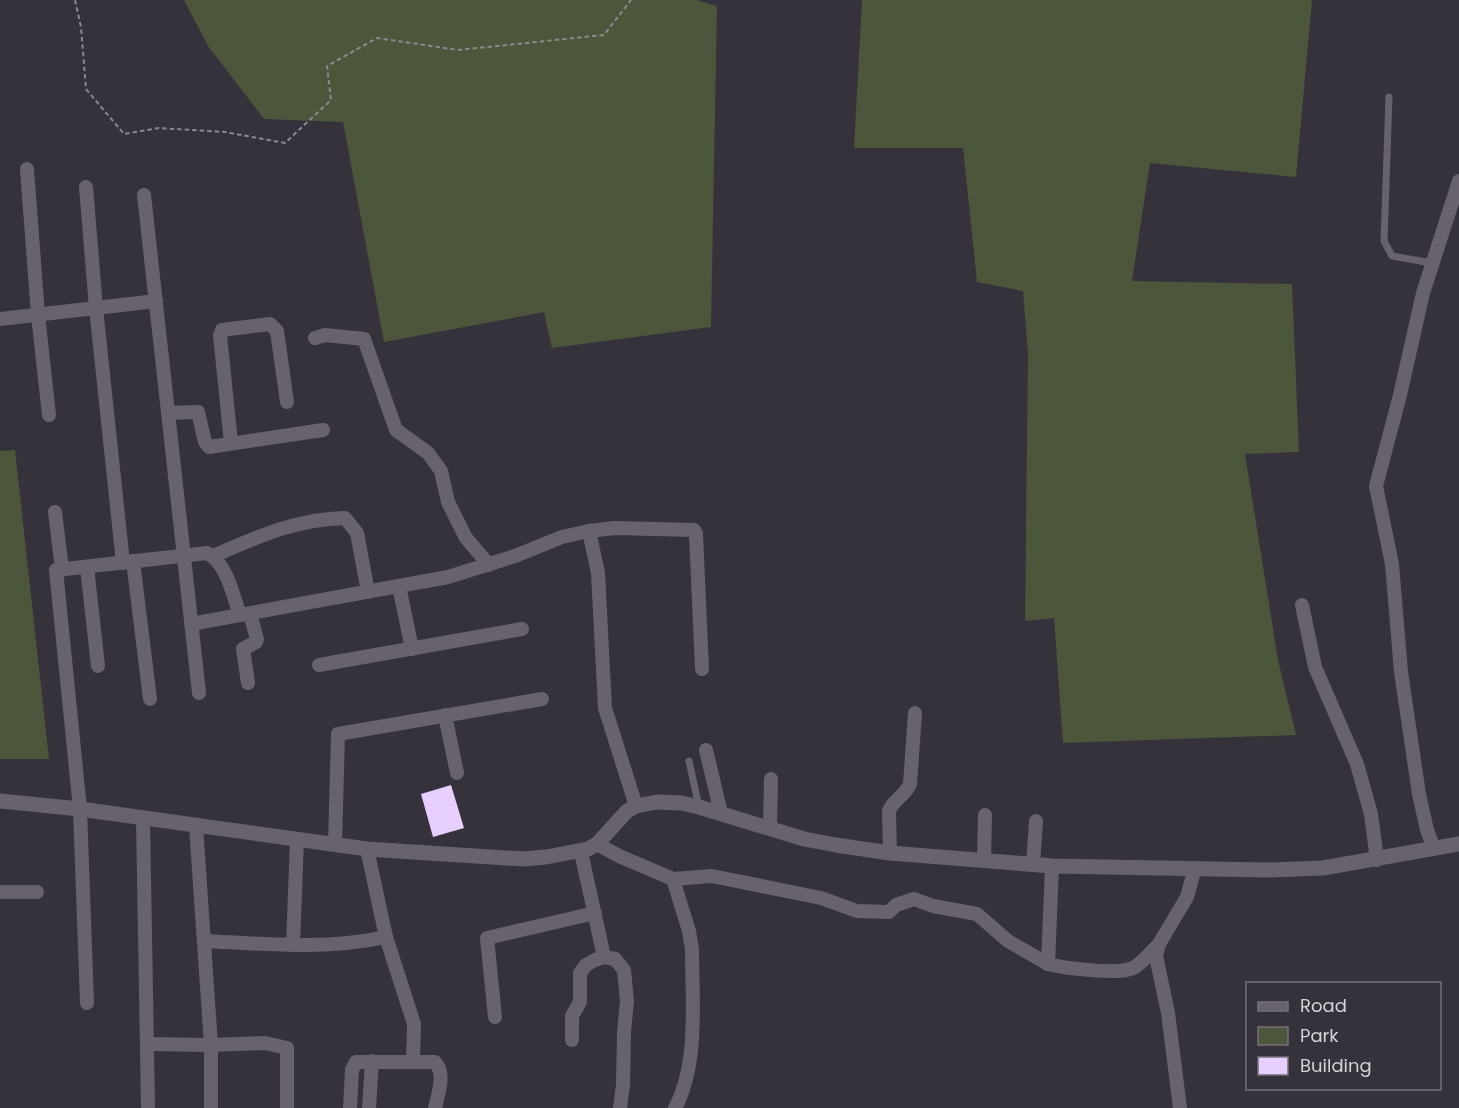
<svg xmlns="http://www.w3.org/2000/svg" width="1459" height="1108" font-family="Poppins,sans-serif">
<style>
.green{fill:#4c563a}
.building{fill:#e7cfff}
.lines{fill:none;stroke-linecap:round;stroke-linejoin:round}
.path{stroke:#8b888f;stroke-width:2;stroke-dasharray:4.5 3;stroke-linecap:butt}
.service{stroke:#67626c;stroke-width:7}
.minor{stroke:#67626c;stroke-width:14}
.tertiary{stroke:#67626c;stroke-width:15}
</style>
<rect width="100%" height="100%" fill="#36323b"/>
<g class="green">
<path d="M 184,0 L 697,0 L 717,6 L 711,327 L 552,348 L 544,312 L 384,342 L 343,122 L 264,119 L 208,46 Z"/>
<path d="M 862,0 L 1312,0 L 1296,177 L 1150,163 L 1132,281 L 1292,284 L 1299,452 L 1245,454 L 1278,660 L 1296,735 L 1063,743 L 1054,618 L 1025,621 L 1028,353 L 1023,291 L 977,282 L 963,148 L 854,148 Z"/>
<path d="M 15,450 L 49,759 L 0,759 L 0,451 Z"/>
</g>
<path class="building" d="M 451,785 L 464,828 L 433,837 L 421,794 Z"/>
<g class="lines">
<path class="path" d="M 75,0 L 81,27 L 86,89 L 124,134 L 159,128 L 225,132 L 285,143 L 331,100 L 327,66 L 377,38 L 458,50 L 604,35 L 631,0"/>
<g class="service">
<path d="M 1389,97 L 1384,241 L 1392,256 L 1432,263"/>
<path d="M 689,761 L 699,807"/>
</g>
<g class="minor">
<path d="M 27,169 L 38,315 L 49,415"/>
<path d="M 86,187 L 96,308 L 123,563"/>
<path d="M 144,195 L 199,693"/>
<path d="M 0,319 L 156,301"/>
<path d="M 315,338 L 325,335 L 364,339 L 396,430 L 428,453 L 441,471 L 448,502 L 466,538 L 489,565"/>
<path d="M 168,413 L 198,412 L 205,442 L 209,447 L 323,430"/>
<path d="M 231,443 L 220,335 L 222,330 L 270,324 L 277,331 L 287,402"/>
<path d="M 55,512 L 62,569"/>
<path d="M 589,531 L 598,573 L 605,708 L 636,806"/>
<path d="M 213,556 C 257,537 296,519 345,518 L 357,533 L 368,592"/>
<path d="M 133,561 L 150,699"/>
<path d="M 87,567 L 98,666"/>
<path d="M 399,586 L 412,649"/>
<path d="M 1302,605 L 1315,667 L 1357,764 L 1371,814 L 1377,860"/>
<path d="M 191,624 L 448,577 L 515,556 L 562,537 L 589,531 L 615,528 L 694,530 L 696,534 L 702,669"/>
<path d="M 319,665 L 522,629"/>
<path d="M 248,683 L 243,649 L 256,642 L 257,639 L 250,614"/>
<path d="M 445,715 L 457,773"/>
<path d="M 706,750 L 721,813"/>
<path d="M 143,819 L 148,1108"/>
<path d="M 196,826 L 211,1045 L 265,1043 L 287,1048 L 287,1108"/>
<path d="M 770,828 L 771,779"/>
<path d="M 597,844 L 619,856 L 673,879 L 712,876 L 821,898 L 857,911 L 889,912 L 896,905 L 914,899 L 933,906 L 977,914 L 1008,941 L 1048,964"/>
<path d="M 335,845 L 338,734 L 542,699"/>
<path d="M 367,849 L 386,937 L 414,1024 L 413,1061"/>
<path d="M 1434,849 L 1427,830 L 1419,794 L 1401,672 L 1392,564 L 1376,486 L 1400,395 L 1423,293 L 1459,181"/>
<path d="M 581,852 L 604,957"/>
<path d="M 890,853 L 889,811 C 893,800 905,796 910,784 L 915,713"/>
<path d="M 984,861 L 985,815"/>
<path d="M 1033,865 L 1036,821"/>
<path d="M 1052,866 L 1048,964 C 1065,968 1121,976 1135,967 C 1144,961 1152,951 1159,944"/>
<path d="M 673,879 L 689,931 L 692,949 C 692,999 699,1063 675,1108"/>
<path d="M 0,892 L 37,892"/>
<path d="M 205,941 C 266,944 326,950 386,937"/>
<path d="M 293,945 L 297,840"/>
<path d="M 87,1003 L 80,809 L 56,570 L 207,553 C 227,563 233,596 240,615"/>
<path d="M 495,1017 L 487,938 L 595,913"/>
<path d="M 572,1040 L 572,1016 L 580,1002 L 580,973 L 586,965 L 595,960 L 604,957 L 615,959 L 624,970 L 627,1001 L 624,1032 L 623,1085 L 620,1108"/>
<path d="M 147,1044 L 211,1045 L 211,1108"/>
<path d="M 350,1108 L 352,1070 L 356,1062 L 435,1062 C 446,1074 438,1094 435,1108"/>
<path d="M 369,1108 L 372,1061"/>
<path d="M 1180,1108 L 1168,1013 L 1156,956 L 1159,944 L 1187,897 L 1195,868"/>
</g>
<path class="tertiary" d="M 0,801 L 80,809 L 367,849 L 523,859 L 546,857 L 588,849 L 597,844 L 627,811 L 636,806 L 657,802 L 681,803 L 699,807 L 804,839 L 836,845 L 890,853 L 1052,866 L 1267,870 L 1323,868 L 1459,844"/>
</g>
<rect x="1246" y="982" width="195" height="108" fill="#36323b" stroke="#757279" stroke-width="1.5"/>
<rect x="1258" y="1002" width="30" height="9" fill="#67626c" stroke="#757279" stroke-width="1.5"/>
<text x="1300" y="1012" font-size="18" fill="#d4d1d7">Road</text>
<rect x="1258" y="1027" width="30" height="18" fill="#4c563a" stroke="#757279" stroke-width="1.5"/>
<text x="1300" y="1042" font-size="18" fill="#d4d1d7">Park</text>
<rect x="1258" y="1057" width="30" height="18" fill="#e7cfff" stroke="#757279" stroke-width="1.5"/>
<text x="1300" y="1072" font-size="18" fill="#d4d1d7">Building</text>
</svg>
